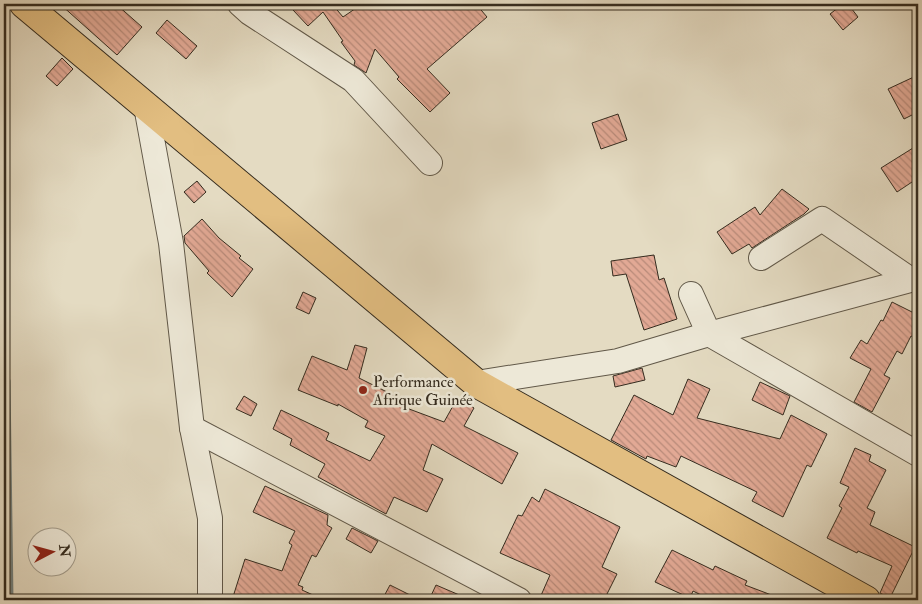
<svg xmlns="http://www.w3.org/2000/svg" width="922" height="604" font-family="'IM FELL Double Pica',serif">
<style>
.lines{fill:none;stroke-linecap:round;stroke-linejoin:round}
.stream{stroke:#72807e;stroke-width:5}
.building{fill:url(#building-back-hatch);stroke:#352c1f}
.minor-casing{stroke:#615848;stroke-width:26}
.major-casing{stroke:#352c1f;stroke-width:30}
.minor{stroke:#ede8d7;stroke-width:24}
.major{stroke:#e2be81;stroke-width:28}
.poi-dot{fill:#8f2418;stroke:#ede8d7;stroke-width:2}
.labels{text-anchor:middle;stroke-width:5;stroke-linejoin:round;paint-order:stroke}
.poi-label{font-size:16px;fill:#352c1f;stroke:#ede8d7;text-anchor:start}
</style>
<defs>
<pattern id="building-back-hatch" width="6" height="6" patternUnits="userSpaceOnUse" patternTransform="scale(1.25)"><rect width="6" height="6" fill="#e2a995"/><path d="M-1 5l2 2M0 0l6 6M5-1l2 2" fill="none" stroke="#b88a79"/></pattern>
</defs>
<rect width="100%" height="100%" fill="#e4dbc2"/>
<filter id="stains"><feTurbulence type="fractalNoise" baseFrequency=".004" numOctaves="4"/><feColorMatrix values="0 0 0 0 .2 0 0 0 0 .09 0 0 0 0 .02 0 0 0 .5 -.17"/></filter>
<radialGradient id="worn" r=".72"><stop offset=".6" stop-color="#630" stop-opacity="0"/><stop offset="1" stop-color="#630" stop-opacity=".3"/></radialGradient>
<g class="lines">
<path class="stream" d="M 4,365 L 8,381 L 11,600"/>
</g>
<g class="building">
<path d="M 60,4 L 116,4 L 142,27 L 117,55 Z"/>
<path d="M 301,4 L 332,4 L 343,17 L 362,4 L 476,4 L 487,17 L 427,69 L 450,93 L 430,112 L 397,79 L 399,77 L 375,49 L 366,73 L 354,65 L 355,61 L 341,42 L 343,41 L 323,12 L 308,26 L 293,10 Z"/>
<path d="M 843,4 L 848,4 L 858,17 L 843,30 L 830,14 Z"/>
<path d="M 167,20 L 197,46 L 186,59 L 156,33 Z"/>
<path d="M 62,58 L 73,69 L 57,86 L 46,76 Z"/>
<path d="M 918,75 L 918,112 L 904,119 L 888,89 Z"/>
<path d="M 618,114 L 627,140 L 601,149 L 592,123 Z"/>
<path d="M 913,148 L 918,156 L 918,178 L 897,192 L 881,168 Z"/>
<path d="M 197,181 L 206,192 L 194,203 L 184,192 Z"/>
<path d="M 782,189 L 809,209 L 804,214 L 752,248 L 749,244 L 732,254 L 717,232 L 755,207 L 760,215 Z"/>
<path d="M 202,219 L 219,238 L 241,256 L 239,258 L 253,269 L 232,297 L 207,273 L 209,271 L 185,243 L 184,236 Z"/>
<path d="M 654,255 L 659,280 L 664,278 L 677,319 L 644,330 L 626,274 L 613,276 L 611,261 Z"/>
<path d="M 303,292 L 316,298 L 309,314 L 296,308 Z"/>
<path d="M 892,302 L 918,315 L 918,329 L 914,337 L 911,336 L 902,354 L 897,351 L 884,375 L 890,378 L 872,412 L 854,402 L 871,369 L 850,358 L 861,340 L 867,344 L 881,320 L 883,321 Z"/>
<path d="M 355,345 L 367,348 L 359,378 L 397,397 L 393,403 L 444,422 L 458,397 L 474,408 L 464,426 L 518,453 L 502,484 L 432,444 L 423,470 L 443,479 L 427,512 L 394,497 L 386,514 L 318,477 L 325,464 L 290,445 L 292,439 L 273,429 L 281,410 L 329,433 L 326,440 L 370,461 L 385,436 L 365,427 L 368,421 L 338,404 L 338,406 L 298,390 L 312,356 L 347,370 Z"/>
<path d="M 642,368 L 645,380 L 615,387 L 613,376 Z"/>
<path d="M 688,379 L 710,389 L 697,418 L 780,439 L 791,415 L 827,434 L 811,467 L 807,465 L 783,517 L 752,501 L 757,492 L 681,456 L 676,467 L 647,456 L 646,459 L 611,440 L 634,395 L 673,415 Z"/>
<path d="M 760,382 L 790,396 L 783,415 L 752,400 Z"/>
<path d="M 244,396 L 257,404 L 251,416 L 236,409 Z"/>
<path d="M 855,448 L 871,455 L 869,461 L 886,470 L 867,508 L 875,512 L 870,525 L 915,547 L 890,598 L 880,593 L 892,566 L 858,551 L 857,553 L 827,538 L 842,508 L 839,506 L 849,487 L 840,483 Z"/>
<path d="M 265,486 L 328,515 L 327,525 L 332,528 L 316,557 L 312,555 L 298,585 L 303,587 L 302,590 L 324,600 L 232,600 L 245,559 L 282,571 L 292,545 L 289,543 L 295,531 L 253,512 Z"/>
<path d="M 545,489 L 620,527 L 602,567 L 617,574 L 604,600 L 539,600 L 550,575 L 500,553 L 518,515 L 522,516 L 532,497 L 539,502 Z"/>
<path d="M 352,528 L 378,541 L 371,553 L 346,539 Z"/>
<path d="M 672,550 L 713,570 L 715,566 L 747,581 L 745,585 L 782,599 L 782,600 L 711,600 L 693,591 L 690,598 L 655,582 Z"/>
<path d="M 390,585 L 420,600 L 382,600 Z"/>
<path d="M 436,585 L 471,600 L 429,600 Z"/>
</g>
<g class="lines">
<defs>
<g id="minor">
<path d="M 240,4 L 250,13 L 353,80 L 430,163"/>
<path d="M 146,106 L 171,243 L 192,428 L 210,518 L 210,600"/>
<path d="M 761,258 L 822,219 L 911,280"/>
<path d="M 691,294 L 709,334 L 918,454"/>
<path d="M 476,383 L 618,361 L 709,334 L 918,278"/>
<path d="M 192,428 L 519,600"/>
</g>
<path id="major" d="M 24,4 L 476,383 L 866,600"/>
</defs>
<use href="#minor" class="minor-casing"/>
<use href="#major" class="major-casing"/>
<use href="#minor" class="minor"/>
<use href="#major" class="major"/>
</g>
<circle class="poi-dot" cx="363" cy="390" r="5"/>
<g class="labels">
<g class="poi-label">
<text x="373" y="387">Performance<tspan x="373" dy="18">Afrique Guinée</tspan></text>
</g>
</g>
<rect width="922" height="604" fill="none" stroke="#e4dbc2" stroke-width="20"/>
<rect x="5" y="5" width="912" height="594" fill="none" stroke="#352c1f" stroke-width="2.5"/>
<rect x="10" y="10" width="902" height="584" fill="none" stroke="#352c1f"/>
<g transform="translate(52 552) rotate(84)"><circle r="24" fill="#ede8d7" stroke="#a39d8d"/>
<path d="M0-4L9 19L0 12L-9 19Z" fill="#8f2418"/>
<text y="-8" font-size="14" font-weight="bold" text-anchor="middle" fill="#352c1f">N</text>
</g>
<rect width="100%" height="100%" filter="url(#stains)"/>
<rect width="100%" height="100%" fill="url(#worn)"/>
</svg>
